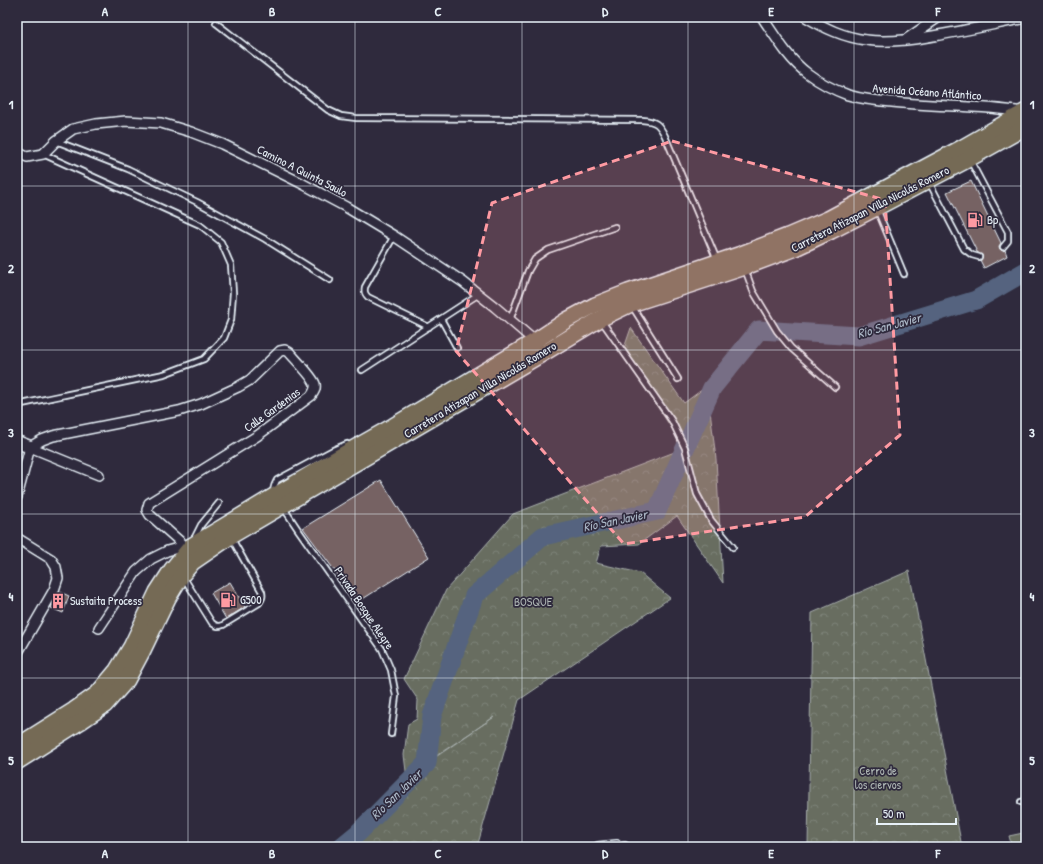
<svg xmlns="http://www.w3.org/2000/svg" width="1043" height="864" font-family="'Patrick Hand',sans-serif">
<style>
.forest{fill:url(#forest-crowns);stroke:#a8afac}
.pitch{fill:#676d60;stroke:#a8afac}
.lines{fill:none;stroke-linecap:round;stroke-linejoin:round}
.river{stroke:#54647f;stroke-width:19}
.building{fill:#766264;stroke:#e8f1f8}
.service-casing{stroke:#e8f1f8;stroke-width:8}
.minor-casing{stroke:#e8f1f8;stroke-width:12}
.tertiary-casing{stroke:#e8f1f8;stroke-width:15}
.primary-casing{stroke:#e8f1f8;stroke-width:18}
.service{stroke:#2f2a3d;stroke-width:4.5}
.minor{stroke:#2f2a3d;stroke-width:9}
.tertiary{stroke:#2f2a3d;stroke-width:12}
.primary{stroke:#756a55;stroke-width:15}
.marked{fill:#ff9aa2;fill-opacity:0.2;stroke:#ff9aa2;stroke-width:3;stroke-dasharray:8 5;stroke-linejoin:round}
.grid{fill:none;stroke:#e8f1f8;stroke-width:1;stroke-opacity:0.55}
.labels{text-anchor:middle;stroke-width:3.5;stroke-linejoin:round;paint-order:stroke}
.street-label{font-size:12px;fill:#e8f1f8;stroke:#2f2a3d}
.poi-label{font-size:12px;fill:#e8f1f8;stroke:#2f2a3d;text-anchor:start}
.park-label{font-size:12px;fill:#aeb6b4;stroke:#2f2a3d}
.water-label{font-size:13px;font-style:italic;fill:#adb9c8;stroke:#2f2a3d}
.neatline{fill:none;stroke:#e8f1f8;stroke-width:1.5}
.grid-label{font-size:13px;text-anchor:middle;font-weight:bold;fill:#e8f1f8}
</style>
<defs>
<pattern id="forest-crowns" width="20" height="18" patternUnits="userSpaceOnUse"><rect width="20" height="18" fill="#676d60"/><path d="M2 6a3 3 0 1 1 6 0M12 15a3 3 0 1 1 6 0" fill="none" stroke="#7d8278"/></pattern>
</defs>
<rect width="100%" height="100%" fill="#2f2a3d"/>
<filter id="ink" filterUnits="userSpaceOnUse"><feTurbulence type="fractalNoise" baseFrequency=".025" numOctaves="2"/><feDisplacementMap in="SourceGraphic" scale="8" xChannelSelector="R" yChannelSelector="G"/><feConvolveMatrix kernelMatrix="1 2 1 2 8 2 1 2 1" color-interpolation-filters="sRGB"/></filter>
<g filter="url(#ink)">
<g class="forest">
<path d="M 631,328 L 684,403 L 707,386 L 716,459 L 723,583 L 677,516 L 639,544 L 601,546 L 596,563 L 640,573 L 670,598 L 519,700 L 477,847 L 341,847 L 358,833 L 427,763 L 494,717 L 427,762 L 407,779 L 404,755 L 408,724 L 417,719 L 418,700 L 404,679 L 446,590 L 513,514 L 685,448 L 622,354 Z"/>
<path d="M 909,571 L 962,847 L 808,847 L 812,613 Z"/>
</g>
<path class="pitch" d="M 1023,833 L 1026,847 L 1012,847 L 1009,836 Z"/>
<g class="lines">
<path class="river" d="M 341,847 L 358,833 L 427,763 L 432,716 L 474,596 L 543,536 L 657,511 L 712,388 L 759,330 L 859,336 L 976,300 L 1026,271"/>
</g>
<g class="building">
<path d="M 971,181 L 1001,243 L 999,246 L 1000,249 L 1002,251 L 1005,250 L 1007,256 L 984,268 L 980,260 L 982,258 L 982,256 L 980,254 L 977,252 L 947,192 Z"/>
<path d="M 381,480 L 429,557 L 358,602 L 303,528 Z"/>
<path d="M 230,582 L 245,607 L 226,619 L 211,593 Z"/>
<path d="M 60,592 L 69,596 L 63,613 L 51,608 Z"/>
</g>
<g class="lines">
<defs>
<g id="service">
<path d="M 216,23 L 328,110 L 341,116 L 356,118 L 642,120 C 656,121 659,124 665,136 L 717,260"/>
<path d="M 56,141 L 128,169 L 197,202 L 265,239 L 330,280"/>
<path d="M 970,160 L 1008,232 L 1008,241 L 1003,247"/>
<path d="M 929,182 L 964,249 L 972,255 L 979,257"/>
<path d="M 877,209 L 904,274"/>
<path d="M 394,236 L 365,287 C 364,292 365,294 368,297 L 429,327"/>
<path d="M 745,269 L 753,291 L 777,331 L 791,348 L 835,387"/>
<path d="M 632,306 L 678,379"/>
<path d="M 441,319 L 457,348"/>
<path d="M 510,320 L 528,271 L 535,259 L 548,250 L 615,227"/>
<path d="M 601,320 L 672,421 L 685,448 L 697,494 L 711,520 L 733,547"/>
<path d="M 362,370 L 479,294"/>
<path d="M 17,405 L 164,374 L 204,359 L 224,338 L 231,320 L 233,293 L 231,265 L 221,242 L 200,225 L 43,154"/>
<path d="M 274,493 C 272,488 275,484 277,480 L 333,450 L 347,444"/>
<path d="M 283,507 L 299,531 L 382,649 L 391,670 L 396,696 L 391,734"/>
<path d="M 194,539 L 201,525 L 219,503"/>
<path d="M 184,578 L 212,623 C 216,626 218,627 223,625 L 259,603 C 262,599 263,597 262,592 L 232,539"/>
<path d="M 1021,802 L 1026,801"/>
</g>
<g id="minor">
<path d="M 762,17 C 775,36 789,60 807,73 C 819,82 834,90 848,95 C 862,99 877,101 892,102 C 936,107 980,105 1023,112"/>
<path d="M 806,17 C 825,28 843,37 866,40 C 888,43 910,40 933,36 C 964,31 995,24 1026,18"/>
<path d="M 908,38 L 939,17"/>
<path d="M 17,152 L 27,157 L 43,154 L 56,141 L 73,129 L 96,124 L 126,121 L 161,123 L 191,132 L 222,144 L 301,183 L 346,207 L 394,236 L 463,282 L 495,307 L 538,344"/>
<path d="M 30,447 L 42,440 L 53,436 L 179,411 L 201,404 L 238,387 L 250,380 L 280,351 L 285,350 L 289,352 C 295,359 313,377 315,384 C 316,389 314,392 311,396 L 257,436 L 149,503 L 147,510 L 150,515 L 185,546"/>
<path d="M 30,447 L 99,475"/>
<path d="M 17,497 L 30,447"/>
<path d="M 17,538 L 51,559 L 56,567 L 58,578 L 54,590 L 17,654"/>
<path d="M 99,628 L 136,572 L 151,559 L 167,551 L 185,546 L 190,546"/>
<path d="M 598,847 L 617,845 L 625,847"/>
</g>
<path id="tertiary" d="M 17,442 L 30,447"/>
<g id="primary">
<path d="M 17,746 L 74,710 L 97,694 L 117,670 L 131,647 L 157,592 L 172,569 L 191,546 L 347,452 L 393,426 L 535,341 L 567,320 L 595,305 L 628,292 L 741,254 L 788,236 L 828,219 L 963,147 L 1026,111"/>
<path d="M 17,762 L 80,722 L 105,705 L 127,680 L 142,652 L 168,598 L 182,575 L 193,562 L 231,536 L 547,351 L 600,319 L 631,304 L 745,267 L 793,249 L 831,231 L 876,208 L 969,159 L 1026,127"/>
</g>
</defs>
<use href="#service" class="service-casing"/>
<use href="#minor" class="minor-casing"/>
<use href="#tertiary" class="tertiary-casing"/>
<use href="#primary" class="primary-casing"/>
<use href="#service" class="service"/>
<use href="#minor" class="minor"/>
<use href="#tertiary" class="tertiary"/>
<use href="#primary" class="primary"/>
</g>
</g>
<path class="marked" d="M 672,141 L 885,200 L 900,435 L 805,517 L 624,544 L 456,351 L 492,203 Z"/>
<path class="grid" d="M 188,17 L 188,847M 355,17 L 355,847M 522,17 L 522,847M 688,17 L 688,847M 854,17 L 854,847M 17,186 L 1026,186M 17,350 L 1026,350M 17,514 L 1026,514M 17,678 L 1026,678"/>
<defs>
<symbol id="fuel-bare" viewBox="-9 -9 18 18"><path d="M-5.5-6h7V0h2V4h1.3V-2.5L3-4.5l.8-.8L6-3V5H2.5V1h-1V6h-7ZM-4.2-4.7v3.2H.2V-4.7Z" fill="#ff9aa2" stroke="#2f2a3d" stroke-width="2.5" paint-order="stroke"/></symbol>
<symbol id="building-bare" viewBox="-9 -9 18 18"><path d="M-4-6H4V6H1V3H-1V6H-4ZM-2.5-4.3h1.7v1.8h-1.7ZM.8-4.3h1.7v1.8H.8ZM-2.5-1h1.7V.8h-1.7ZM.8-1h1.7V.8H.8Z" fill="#ff9aa2" stroke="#2f2a3d" stroke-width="2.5" paint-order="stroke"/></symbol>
</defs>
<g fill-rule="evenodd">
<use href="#fuel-bare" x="964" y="209" width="22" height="22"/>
<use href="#fuel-bare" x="217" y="589" width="22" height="22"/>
<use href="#building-bare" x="47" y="590" width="22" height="22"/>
</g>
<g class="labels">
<g class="street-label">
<text transform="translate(927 92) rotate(4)" y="4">Avenida Océano Atlántico</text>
<text transform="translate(302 171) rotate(27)" y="4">Camino A Quinta Saulo</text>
<text transform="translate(870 209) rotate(-27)" y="4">Carretera Atizapan Villa Nicolás Romero</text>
<text transform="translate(480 390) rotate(-31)" y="4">Carretera Atizapan Villa Nicolás Romero</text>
<text transform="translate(272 410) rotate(-36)" y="4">Calle Gardenias</text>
<text transform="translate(364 608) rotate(56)" y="4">Privada Bosque Alegre</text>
</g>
<g class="poi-label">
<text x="987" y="224">Bp</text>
<text x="240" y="604">G500</text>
<text x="70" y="605">Sustaita Process</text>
</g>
<g class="park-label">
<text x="533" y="606">BOSQUE</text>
<text x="878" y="775">Cerro de<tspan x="878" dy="14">los ciervos</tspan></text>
</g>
<g class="water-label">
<text transform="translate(889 325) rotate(-15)" y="5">Río San Javier</text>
<text transform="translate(615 520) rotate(-12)" y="5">Río San Javier</text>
<text transform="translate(396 794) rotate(-44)" y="5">Río San Javier</text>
</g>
</g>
<rect width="1043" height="864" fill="none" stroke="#2f2a3d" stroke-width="44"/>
<path d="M877 818v6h79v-6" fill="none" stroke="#e8f1f8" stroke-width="2"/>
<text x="883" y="818" font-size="12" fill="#e8f1f8" stroke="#2f2a3d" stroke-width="3" paint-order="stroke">50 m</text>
<rect x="22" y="22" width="999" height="820" class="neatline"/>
<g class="grid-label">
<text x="105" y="16">A</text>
<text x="272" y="16">B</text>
<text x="438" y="16">C</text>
<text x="605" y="16">D</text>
<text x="771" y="16">E</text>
<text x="938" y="16">F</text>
<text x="11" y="109">1</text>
<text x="1032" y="109">1</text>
<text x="11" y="273">2</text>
<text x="1032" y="273">2</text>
<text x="11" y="437">3</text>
<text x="1032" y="437">3</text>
<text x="11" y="601">4</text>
<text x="1032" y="601">4</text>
<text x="11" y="765">5</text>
<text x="1032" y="765">5</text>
<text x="105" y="858">A</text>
<text x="272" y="858">B</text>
<text x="438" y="858">C</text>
<text x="605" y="858">D</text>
<text x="771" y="858">E</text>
<text x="938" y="858">F</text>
</g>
</svg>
